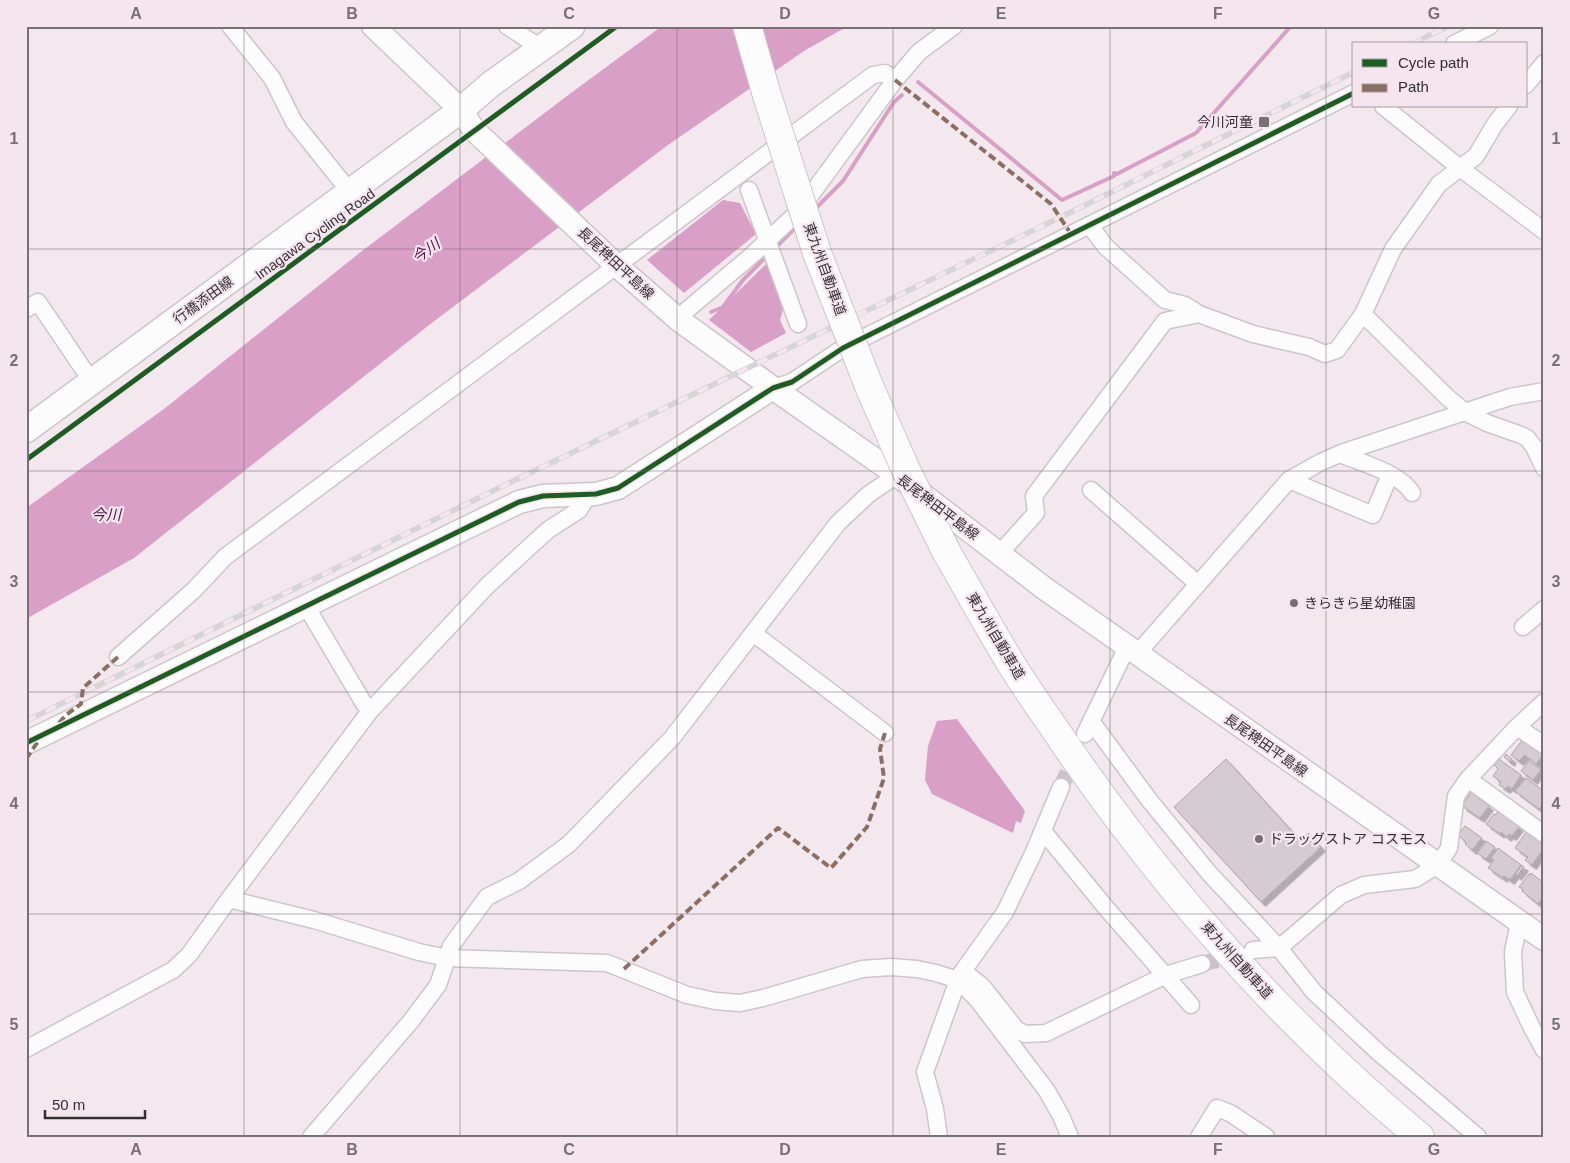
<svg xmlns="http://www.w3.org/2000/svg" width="1570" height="1163" font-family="Arial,'Noto Sans JP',sans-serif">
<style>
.water{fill:#d99fc6}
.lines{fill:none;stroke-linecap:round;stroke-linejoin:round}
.stream{stroke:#d99fc6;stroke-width:4}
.building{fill:#d4ccd1;stroke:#ada5aa;filter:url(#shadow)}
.street-tunnel{stroke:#ccc3c9;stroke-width:16;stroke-dasharray:16 8;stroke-linecap:butt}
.street-casing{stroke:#cdc5ca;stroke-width:19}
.secondary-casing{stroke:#cdc5ca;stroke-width:25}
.primary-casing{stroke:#cdc5ca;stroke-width:28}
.highway-casing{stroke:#cdc5ca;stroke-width:30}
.street{stroke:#fdfcfc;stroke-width:16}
.secondary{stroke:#fdfcfc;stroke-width:22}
.primary{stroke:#fdfcfc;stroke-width:25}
.highway{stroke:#fdfcfc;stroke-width:28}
.rail-casing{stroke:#d7d4d5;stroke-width:5.5}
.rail{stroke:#f5e5ef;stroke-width:4;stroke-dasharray:11;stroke-linecap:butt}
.highway-bridge-casing{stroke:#cdc5ca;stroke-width:30;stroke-linecap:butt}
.highway-bridge{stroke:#fdfcfc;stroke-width:28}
.quiet{stroke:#8d6e63;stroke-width:4;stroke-dasharray:8 4;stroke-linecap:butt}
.cycleway-casing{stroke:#f5e5ef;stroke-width:8}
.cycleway{stroke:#1b5e20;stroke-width:5}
.grid{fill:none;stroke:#777074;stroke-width:1;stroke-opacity:0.55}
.poi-dot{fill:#777074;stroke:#f5e5ef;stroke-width:2}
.labels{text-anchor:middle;stroke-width:4.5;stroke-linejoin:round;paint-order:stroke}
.poi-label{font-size:14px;fill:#352f33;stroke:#f5e5ef;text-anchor:start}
.street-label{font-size:14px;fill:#352f33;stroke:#f5e5ef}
.water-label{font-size:15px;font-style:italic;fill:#561145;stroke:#f5e5ef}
.neatline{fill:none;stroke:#777074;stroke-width:2}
.grid-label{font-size:16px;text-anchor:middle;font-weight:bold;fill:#777074}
</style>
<defs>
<filter id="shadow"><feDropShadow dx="4.5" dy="4.5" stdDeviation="0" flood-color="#0004"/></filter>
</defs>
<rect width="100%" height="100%" fill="#f2e8ee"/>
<g class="water">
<path d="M 662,26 L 848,26 L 804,51 L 668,145 L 433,322 L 134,558 L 26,619 L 26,508 L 164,409 L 362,251 L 571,93 Z"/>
<path d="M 723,200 L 740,203 L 756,234 L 684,293 L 647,260 Z"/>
<path d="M 767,263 L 784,306 L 780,320 L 786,333 L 751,352 L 709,320 Z"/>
<path d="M 957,719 L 1025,811 L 1021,823 L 1016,821 L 1013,833 L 932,794 L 925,780 L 928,746 L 937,721 Z"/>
</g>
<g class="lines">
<g class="stream">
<path d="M 918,82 L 1062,200 L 1114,176 L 1114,173 L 1117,174 L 1196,133 L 1291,26"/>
<path d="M 814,210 L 843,181 L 894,102 L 902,95"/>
<path d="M 778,245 L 798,225"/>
<path d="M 711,312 L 723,307 L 743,280 L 763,260"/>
</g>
</g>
<g class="building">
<path d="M 1523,739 L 1544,754 L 1536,764 L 1525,755 L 1519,761 L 1511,755 Z"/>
<path d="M 1506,754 L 1512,759 L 1510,762 L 1504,757 Z"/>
<path d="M 1226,759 L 1300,840 L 1308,833 L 1321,847 L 1261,902 L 1174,807 Z"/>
<path d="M 1499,759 L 1521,775 L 1512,789 L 1508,786 L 1506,789 L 1499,785 L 1501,782 L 1493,776 L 1498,769 L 1494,765 Z"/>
<path d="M 1529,761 L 1541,770 L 1533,780 L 1521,771 Z"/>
<path d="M 1526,778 L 1544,791 L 1544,803 L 1539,809 L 1515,791 Z"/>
<path d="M 1472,791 L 1480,796 L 1478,798 L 1489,806 L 1480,818 L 1462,806 Z"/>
<path d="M 1499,811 L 1519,827 L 1512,836 L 1509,834 L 1507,837 L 1501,832 L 1500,834 L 1486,824 L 1494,814 L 1495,815 Z"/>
<path d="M 1465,826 L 1482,838 L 1472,850 L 1465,844 L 1466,842 L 1458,835 Z"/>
<path d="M 1527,831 L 1529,832 L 1528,834 L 1537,840 L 1538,838 L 1541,841 L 1540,842 L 1544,845 L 1544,848 L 1532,865 L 1525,860 L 1528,857 L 1515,848 Z"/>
<path d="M 1486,841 L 1495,847 L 1486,859 L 1477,853 Z"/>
<path d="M 1498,848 L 1521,865 L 1510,880 L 1504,876 L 1503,878 L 1488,868 L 1494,860 L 1491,858 Z"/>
<path d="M 1522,865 L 1524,867 L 1517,876 L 1515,874 Z"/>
<path d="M 1531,873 L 1544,883 L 1544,896 L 1538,904 L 1522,891 L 1523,889 L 1519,887 L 1529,874 L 1530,875 Z"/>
</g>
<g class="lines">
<g class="street-tunnel">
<path d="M 1061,787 L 1077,752"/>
<path d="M 1202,964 L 1239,954"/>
</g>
<defs>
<g id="street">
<path d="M 230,26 L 272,78 L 294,122 L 350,192"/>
<path d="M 507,26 L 541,48"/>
<path d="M 1454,44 L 1490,26"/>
<path d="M 1526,85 L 1544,63"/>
<path d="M 1383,106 L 1460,168 L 1544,231"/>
<path d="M 1509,106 L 1495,124 L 1476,156 L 1439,184 L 1393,249 L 1363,314 L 1447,397 L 1465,412 L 1487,423 L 1521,435 L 1527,438 L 1534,447 L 1544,468"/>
<path d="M 749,190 L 798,324"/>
<path d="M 1089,225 L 1106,247 L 1165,300 L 1185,305 L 1199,314 L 1253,334 L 1309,347 L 1325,354 L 1337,350 L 1363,314"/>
<path d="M 26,309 L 38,302 L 92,382"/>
<path d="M 679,320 L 687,310 L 751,256 L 799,211 L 895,80"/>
<path d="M 773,388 L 792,382 L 843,348 L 1354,93"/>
<path d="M 1340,454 C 1362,463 1400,473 1412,493"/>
<path d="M 1289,480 L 1373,515 L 1386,484"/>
<path d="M 1091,490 L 1198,584"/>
<path d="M 1000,553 L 1036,513 L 1034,496 L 1165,321 L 1199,314"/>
<path d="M 306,606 L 363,702 L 370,711"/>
<path d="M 1523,627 L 1544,609"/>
<path d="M 753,633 L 885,733"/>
<path d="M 1137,654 L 1289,480 L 1321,462 L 1344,452 L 1510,397 L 1544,391"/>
<path d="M 118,657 L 194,590 L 225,557 L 873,75 L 885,73 L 895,80 L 919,52 L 954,26"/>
<path d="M 1091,721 L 1150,801 L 1209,873 L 1279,948 L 1314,992 L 1378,1052 L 1478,1137"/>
<path d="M 1517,727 L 1544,745"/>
<path d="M 1085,734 L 1127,647"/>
<path d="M 1468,779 L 1544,834"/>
<path d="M 1043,831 L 1107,909 L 1191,1005"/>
<path d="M 229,899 L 314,920 L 419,952 L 447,958 L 607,963 L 687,995 L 715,1001 L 740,1003 L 763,998 L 862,969 L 891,967 L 917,969 L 936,973 L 958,980 L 977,999 L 1047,1091 L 1061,1116 L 1070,1137"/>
<path d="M 1519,923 L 1513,952 L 1515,992 L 1531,1026 L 1544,1050"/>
<path d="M 1253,950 L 1279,948 L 1341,895 L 1364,885 L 1415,879 L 1438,865 L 1449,848 L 1456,796 L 1468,779 L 1517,727 L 1544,702"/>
<path d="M 963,971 L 982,986 L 1016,1029 L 1025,1034 L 1046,1033 L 1166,975 L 1202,964"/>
<path d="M 26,1049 L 173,970 L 189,955 L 229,899 L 370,711 L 487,586 L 548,530 L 579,510 L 589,494"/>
<path d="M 311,1137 L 411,1021 L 438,985 L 451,946 L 487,897 L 519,881 L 569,844 L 672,738 L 838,523 L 869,494 L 897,475"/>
<path d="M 939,1137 L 935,1109 L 925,1072 L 958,980 L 963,971 L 1005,912 L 1033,854 L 1061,787"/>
<path d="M 1199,1137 L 1217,1108 L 1230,1113 L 1266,1137"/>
</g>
<g id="secondary">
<path d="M 373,26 L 461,110 L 474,130 L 616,265 L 679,320 L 773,388 L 897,475 L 1044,588 L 1544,939"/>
<path d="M 26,743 L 519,502 L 543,496 L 596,494 L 618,488 L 773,388"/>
</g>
<path id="primary" d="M 26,430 L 461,110 L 491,84 L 572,26"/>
<path id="highway" d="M 947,553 C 968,589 988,626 1010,662 C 1022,682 1036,702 1050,722 C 1153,876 1277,1018 1420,1137"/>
</defs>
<use href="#street" class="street-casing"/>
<use href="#secondary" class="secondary-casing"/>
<use href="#primary" class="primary-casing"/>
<use href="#highway" class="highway-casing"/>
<use href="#street" class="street"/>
<use href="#secondary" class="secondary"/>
<use href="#primary" class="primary"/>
<use href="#highway" class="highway"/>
<defs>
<g id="rail">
<path d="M 1412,44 L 1448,26"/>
<path d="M 26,721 L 511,482 L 1061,217 L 1354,72"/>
</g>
</defs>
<use href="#rail" class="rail-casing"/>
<use href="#rail" class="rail"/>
<defs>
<path id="highway-bridge" d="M 747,26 L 766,92 L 817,253 L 869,386 L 905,468 L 947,553"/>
</defs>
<use href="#highway-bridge" class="highway-bridge-casing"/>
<use href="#highway-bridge" class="highway-bridge"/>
<g class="quiet">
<path d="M 895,80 L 1051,204 L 1071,234"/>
<path d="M 59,723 L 66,715 L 81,704 L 83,688 L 118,657"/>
<path d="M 26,759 L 41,737"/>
<path d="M 624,969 L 778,828 L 831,868 L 867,827 L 884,778 L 880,749 L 885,733"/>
</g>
<defs>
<g id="cycleway">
<path d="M 26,460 L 617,26"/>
<path d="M 26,743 L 519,502 L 543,496 L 596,494 L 618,488 L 773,388 L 792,382 L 843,348 L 1354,93"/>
</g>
</defs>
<use href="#cycleway" class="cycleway-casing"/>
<use href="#cycleway" class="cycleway"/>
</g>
<path class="grid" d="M 244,26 L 244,1137M 460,26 L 460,1137M 677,26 L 677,1137M 893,26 L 893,1137M 1110,26 L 1110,1137M 1326,26 L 1326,1137M 26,249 L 1544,249M 26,471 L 1544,471M 26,692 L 1544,692M 26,914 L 1544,914"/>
<g class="poi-dot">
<rect x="1258" y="116" width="12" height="12" rx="2.5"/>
<circle cx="1294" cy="603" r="5"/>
<circle cx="1259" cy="839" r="5"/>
</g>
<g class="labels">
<g class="poi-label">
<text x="1253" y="127" text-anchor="end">今川河童</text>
<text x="1304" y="608">きらきら星幼稚園</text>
<text x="1269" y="844">ドラッグストア コスモス</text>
</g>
<g class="street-label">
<text transform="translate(315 234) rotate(-36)" y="5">Imagawa Cycling Road</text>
<text transform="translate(616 263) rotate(43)" y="5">長尾稗田平島線</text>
<text transform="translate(825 269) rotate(70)" y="5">東九州自動車道</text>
<text transform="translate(203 300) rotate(-36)" y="5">行橋添田線</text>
<text transform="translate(938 507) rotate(37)" y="5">長尾稗田平島線</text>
<text transform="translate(996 636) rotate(59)" y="5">東九州自動車道</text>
<text transform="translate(1266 745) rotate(35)" y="5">長尾稗田平島線</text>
<text transform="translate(1237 960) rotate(48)" y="5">東九州自動車道</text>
</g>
<g class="water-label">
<text transform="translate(426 251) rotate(-36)" y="5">今川</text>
<text x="106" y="520">今川</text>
</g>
</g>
<rect width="1570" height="1163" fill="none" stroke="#f5e5ef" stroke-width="55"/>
<rect x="1352" y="42" width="175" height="65" fill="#f5e5ef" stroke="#a89ca4"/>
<rect x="1362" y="59" width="25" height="8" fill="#1b5e20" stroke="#a89ca4"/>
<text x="1398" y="68" font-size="15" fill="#352f33">Cycle path</text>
<rect x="1362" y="84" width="25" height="8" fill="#8d6e63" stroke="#a89ca4"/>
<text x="1398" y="92" font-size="15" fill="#352f33">Path</text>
<path d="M45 1110v8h100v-8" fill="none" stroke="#352f33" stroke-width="2.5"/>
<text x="52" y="1110" font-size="15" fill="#352f33" stroke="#f5e5ef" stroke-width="4" paint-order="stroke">50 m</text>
<rect x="28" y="28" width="1514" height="1108" class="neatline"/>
<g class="grid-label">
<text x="136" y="19">A</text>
<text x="352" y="19">B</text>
<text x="569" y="19">C</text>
<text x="785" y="19">D</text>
<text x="1001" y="19">E</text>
<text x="1218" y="19">F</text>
<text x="1434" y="19">G</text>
<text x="14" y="144">1</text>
<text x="1556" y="144">1</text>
<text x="14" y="366">2</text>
<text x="1556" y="366">2</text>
<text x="14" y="587">3</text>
<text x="1556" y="587">3</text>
<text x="14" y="809">4</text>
<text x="1556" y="809">4</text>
<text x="14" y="1030">5</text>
<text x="1556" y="1030">5</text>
<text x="136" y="1155">A</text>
<text x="352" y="1155">B</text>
<text x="569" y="1155">C</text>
<text x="785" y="1155">D</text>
<text x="1001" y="1155">E</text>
<text x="1218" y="1155">F</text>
<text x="1434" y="1155">G</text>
</g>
</svg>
